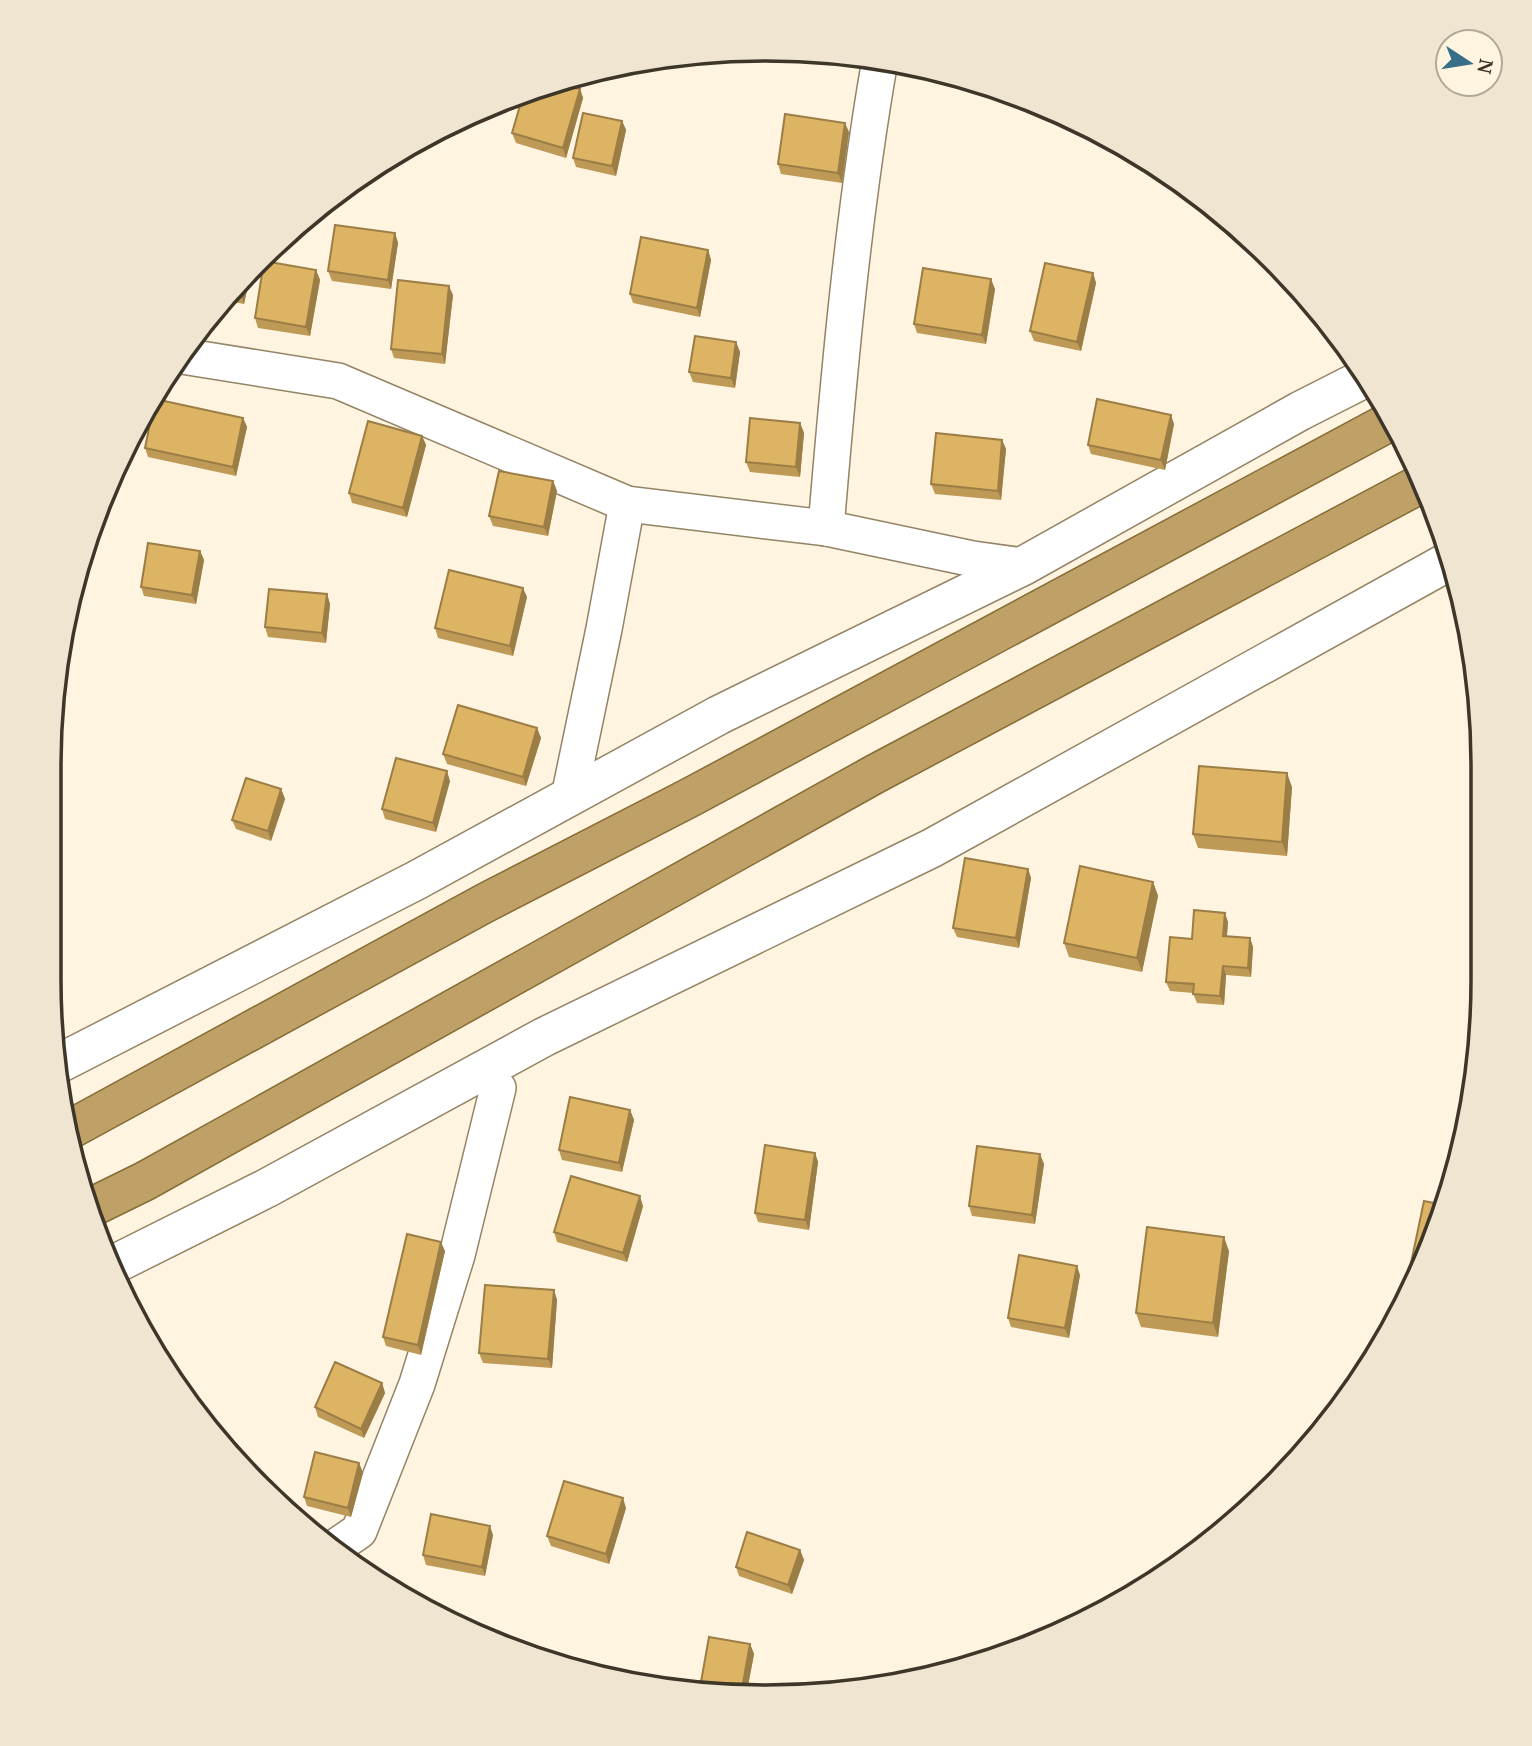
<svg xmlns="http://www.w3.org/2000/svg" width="1532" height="1746" font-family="'PT Serif',serif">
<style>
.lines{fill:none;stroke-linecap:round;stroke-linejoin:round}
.minor-casing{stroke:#948365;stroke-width:38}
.tertiary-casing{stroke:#948365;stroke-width:41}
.trunk-casing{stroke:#876c37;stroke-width:41}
.minor{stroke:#fff;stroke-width:35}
.tertiary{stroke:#fff;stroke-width:38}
.trunk{stroke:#bfa066;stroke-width:38}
.wall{fill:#be9a56}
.shaded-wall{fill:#9b7d46}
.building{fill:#ddb364;stroke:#9b7d46;stroke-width:2}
.rim{fill:none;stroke:#3d3629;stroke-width:3.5}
</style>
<rect width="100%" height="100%" fill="#fff4e0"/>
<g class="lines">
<defs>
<g id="minor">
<path d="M 182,356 L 338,381 L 627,504 L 826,528 L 973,559 L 1023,566"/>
<path d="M 826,528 C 839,372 853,215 880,60"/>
<path d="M 569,797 L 604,629 L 627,504"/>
<path d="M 331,1550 L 359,1531 L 417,1384 L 457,1255 L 498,1088"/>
</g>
<g id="tertiary">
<path d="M 60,1063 L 417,880 L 719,715 L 1023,566 L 1300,411 L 1365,378"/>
<path d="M 111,1266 L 267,1188 L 544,1037 L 932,848 L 1451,560"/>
</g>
<g id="trunk">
<path d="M 69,1130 L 485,903 L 689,798 L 1391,421"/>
<path d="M 90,1208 L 145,1181 L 875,774 L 1422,483"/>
</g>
</defs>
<use href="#minor" class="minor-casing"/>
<use href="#tertiary" class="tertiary-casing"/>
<use href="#trunk" class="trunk-casing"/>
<use href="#minor" class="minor"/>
<use href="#tertiary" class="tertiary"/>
<use href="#trunk" class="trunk"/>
</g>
<g class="wall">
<path d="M 821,54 L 852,55 L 852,58 Z"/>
<path d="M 580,89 L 583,98 L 566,158 L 516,143 L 512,133 Z"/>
<path d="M 478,112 L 477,123 L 457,120 Z"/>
<path d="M 622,121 L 626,130 L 616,176 L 576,167 L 573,158 Z"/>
<path d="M 849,132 L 842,183 L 781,174 L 778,164 Z"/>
<path d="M 395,233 L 398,243 L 391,289 L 332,281 L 328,271 Z"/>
<path d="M 708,250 L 711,260 L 700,317 L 633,303 L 630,294 Z"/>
<path d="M 316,270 L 320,280 L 310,336 L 258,328 L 255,318 Z"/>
<path d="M 251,271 L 244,304 L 222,300 L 227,294 Z"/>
<path d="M 1093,273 L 1096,283 L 1081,351 L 1034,341 L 1030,331 Z"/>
<path d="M 995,289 L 986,344 L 917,333 L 914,324 Z"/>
<path d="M 453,295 L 445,364 L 394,358 L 391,349 Z"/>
<path d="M 736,342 L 740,352 L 735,388 L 693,382 L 689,372 Z"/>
<path d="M 243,418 L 247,427 L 236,476 L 148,457 L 145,448 Z"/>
<path d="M 800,423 L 804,433 L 800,477 L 750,472 L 746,462 Z"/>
<path d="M 1174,424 L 1165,470 L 1091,454 L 1088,445 Z"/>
<path d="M 422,436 L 426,445 L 407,517 L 352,503 L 349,493 Z"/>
<path d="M 1002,440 L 1006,449 L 1001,500 L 935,494 L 931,484 Z"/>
<path d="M 553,481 L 557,491 L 548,536 L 493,526 L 489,516 Z"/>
<path d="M 200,551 L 204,560 L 196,604 L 144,596 L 141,587 Z"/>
<path d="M 327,594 L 330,604 L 326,643 L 268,637 L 265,627 Z"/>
<path d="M 527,597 L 513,656 L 438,638 L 435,628 Z"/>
<path d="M 537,728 L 541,738 L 526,786 L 447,764 L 443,754 Z"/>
<path d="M 450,781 L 436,832 L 385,819 L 382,809 Z"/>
<path d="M 1292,787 L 1287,856 L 1198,848 L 1193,834 Z"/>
<path d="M 281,789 L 285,799 L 271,841 L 236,829 L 232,820 Z"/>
<path d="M 1028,869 L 1031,878 L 1019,948 L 957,937 L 953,928 Z"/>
<path d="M 1153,882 L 1158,896 L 1142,972 L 1069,957 L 1064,943 Z"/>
<path d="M 1228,922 L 1227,936 L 1250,938 L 1253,947 L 1251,977 L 1226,975 L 1224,1005 L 1197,1003 L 1193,993 L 1170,991 L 1166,982 L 1192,939 Z"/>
<path d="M 630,1110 L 634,1120 L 622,1172 L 562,1160 L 559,1150 Z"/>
<path d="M 815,1153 L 818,1162 L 809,1230 L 758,1222 L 755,1213 Z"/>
<path d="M 1044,1164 L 1035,1224 L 972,1216 L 969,1206 Z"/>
<path d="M 1444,1205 L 1418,1273 L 1414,1272 L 1411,1263 Z"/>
<path d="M 643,1206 L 627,1262 L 557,1242 L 554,1232 Z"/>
<path d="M 445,1251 L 421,1355 L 386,1346 L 383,1337 Z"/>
<path d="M 1229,1251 L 1218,1337 L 1141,1327 L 1136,1313 Z"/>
<path d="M 1080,1275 L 1069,1338 L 1011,1327 L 1008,1318 Z"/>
<path d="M 554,1290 L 557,1300 L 552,1368 L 483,1363 L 479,1353 Z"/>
<path d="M 382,1383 L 385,1393 L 364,1438 L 318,1417 L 315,1407 Z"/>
<path d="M 359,1463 L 363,1473 L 351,1517 L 307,1506 L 304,1497 Z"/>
<path d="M 626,1508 L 609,1564 L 551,1546 L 547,1536 Z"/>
<path d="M 493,1535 L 485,1576 L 426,1565 L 423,1555 Z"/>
<path d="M 800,1550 L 804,1560 L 792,1594 L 739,1576 L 736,1567 Z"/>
<path d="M 750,1644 L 754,1654 L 747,1691 L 703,1688 L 701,1682 Z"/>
</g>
<g class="shaded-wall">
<path d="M 580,89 L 583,98 L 566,158 L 563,148 Z"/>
<path d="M 478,112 L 477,123 L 473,114 Z"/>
<path d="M 622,121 L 626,130 L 616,176 L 612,166 Z"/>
<path d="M 845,123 L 849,132 L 842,183 L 838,173 Z"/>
<path d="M 395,233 L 398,243 L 391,289 L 388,280 Z"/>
<path d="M 708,250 L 711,260 L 700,317 L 697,308 Z"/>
<path d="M 316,270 L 320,280 L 310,336 L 306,327 Z"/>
<path d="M 251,271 L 244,304 L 241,295 L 244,277 Z"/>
<path d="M 1093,273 L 1096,283 L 1081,351 L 1077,342 Z"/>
<path d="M 991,279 L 995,289 L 986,344 L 982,335 Z"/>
<path d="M 449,286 L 453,295 L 445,364 L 442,354 Z"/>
<path d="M 736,342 L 740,352 L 735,388 L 731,378 Z"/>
<path d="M 1171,415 L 1174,424 L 1165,470 L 1161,460 Z"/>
<path d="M 243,418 L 247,427 L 236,476 L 233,467 Z"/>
<path d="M 800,423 L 804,433 L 800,477 L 796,467 Z"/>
<path d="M 422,436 L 426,445 L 407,517 L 403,508 Z"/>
<path d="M 1002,440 L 1006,449 L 1001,500 L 998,491 Z"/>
<path d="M 553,481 L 557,491 L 548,536 L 544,527 Z"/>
<path d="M 200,551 L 204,560 L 196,604 L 192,595 Z"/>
<path d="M 523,588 L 527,597 L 513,656 L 510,646 Z"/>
<path d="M 327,594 L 330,604 L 326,643 L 322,633 Z"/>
<path d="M 537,728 L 541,738 L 526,786 L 523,777 Z"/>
<path d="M 447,771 L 450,781 L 436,832 L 433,823 Z"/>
<path d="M 1287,773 L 1292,787 L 1287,856 L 1282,842 Z"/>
<path d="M 281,789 L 285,799 L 271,841 L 268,831 Z"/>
<path d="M 1028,869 L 1031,878 L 1019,948 L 1016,938 Z"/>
<path d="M 1153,882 L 1158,896 L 1142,972 L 1137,958 Z"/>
<path d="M 1225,913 L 1228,922 L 1226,945 L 1223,936 Z"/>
<path d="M 1250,938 L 1253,947 L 1251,977 L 1248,968 Z"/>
<path d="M 1223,966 L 1226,975 L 1224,1005 L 1220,996 Z"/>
<path d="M 630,1110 L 634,1120 L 622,1172 L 619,1163 Z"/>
<path d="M 815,1153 L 818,1162 L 809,1230 L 805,1220 Z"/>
<path d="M 1040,1154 L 1044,1164 L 1035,1224 L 1032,1215 Z"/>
<path d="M 640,1196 L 643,1206 L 627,1262 L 623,1253 Z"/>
<path d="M 1224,1237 L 1229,1251 L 1218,1337 L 1213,1323 Z"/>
<path d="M 441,1242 L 445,1251 L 421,1355 L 418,1345 Z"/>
<path d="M 1077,1266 L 1080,1275 L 1069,1338 L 1065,1328 Z"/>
<path d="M 554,1290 L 557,1300 L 552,1368 L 548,1359 Z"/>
<path d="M 382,1383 L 385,1393 L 364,1438 L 361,1429 Z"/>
<path d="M 359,1463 L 363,1473 L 351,1517 L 348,1508 Z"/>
<path d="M 623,1498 L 626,1508 L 609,1564 L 606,1554 Z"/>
<path d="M 490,1526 L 493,1535 L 485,1576 L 482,1567 Z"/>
<path d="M 800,1550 L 804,1560 L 792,1594 L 788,1585 Z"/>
<path d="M 750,1644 L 754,1654 L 747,1691 L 742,1691 Z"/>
</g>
<g class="building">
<path d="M 557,82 L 580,89 L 563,148 L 512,133 L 523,95 Z"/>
<path d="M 583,113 L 622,121 L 612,166 L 573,158 Z"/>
<path d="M 785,114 L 845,123 L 838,173 L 778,164 Z"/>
<path d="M 335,225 L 395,233 L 388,280 L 328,271 Z"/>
<path d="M 641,237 L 708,250 L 697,308 L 630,294 Z"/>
<path d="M 264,261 L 316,270 L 306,327 L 255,318 Z"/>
<path d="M 1045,263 L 1093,273 L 1077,342 L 1030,331 Z"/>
<path d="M 923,268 L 991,279 L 982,335 L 914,324 Z"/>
<path d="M 244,277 L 241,295 L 228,292 Z"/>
<path d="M 398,280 L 449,286 L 442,354 L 391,349 Z"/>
<path d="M 695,336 L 736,342 L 731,378 L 689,372 Z"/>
<path d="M 155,399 L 243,418 L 233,467 L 145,448 Z"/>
<path d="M 1097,399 L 1171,415 L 1161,460 L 1088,445 Z"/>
<path d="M 750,418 L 800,423 L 796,467 L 746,462 Z"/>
<path d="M 368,421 L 422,436 L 403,508 L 349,493 Z"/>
<path d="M 936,433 L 1002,440 L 998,491 L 931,484 Z"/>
<path d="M 499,471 L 553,481 L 544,527 L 489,516 Z"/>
<path d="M 148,543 L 200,551 L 192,595 L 141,587 Z"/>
<path d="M 449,570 L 523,588 L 510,646 L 435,628 Z"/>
<path d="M 269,589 L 327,594 L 322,633 L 265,627 Z"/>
<path d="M 458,705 L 537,728 L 523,777 L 443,754 Z"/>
<path d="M 396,758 L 447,771 L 433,823 L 382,809 Z"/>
<path d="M 1199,766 L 1287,773 L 1282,842 L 1193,834 Z"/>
<path d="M 246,778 L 281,789 L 268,831 L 232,820 Z"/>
<path d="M 965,858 L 1028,869 L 1016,938 L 953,928 Z"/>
<path d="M 1080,866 L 1153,882 L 1137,958 L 1064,943 Z"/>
<path d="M 1194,910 L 1225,913 L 1223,936 L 1250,938 L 1248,968 L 1223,966 L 1220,996 L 1193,994 L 1194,984 L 1166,982 L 1170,937 L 1192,939 Z"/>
<path d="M 570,1097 L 630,1110 L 619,1163 L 559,1150 Z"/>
<path d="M 765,1145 L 815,1153 L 805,1220 L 755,1213 Z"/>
<path d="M 977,1146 L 1040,1154 L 1032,1215 L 969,1206 Z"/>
<path d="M 571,1176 L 640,1196 L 623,1253 L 554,1232 Z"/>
<path d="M 1424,1201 L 1444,1205 L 1421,1265 L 1411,1263 Z"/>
<path d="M 1147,1227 L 1224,1237 L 1213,1323 L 1136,1313 Z"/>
<path d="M 407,1234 L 441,1242 L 418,1345 L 383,1337 Z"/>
<path d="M 1019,1255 L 1077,1266 L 1065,1328 L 1008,1318 Z"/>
<path d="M 485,1285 L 554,1290 L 548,1359 L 479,1353 Z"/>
<path d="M 335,1362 L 382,1383 L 361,1429 L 315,1407 Z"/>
<path d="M 315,1452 L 359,1463 L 348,1508 L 304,1497 Z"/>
<path d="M 564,1481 L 623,1498 L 606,1554 L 547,1536 Z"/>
<path d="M 431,1514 L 490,1526 L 482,1567 L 423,1555 Z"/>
<path d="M 747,1532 L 800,1550 L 788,1585 L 736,1567 Z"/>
<path d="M 473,1632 L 483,1634 L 482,1637 Z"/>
<path d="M 709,1637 L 750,1644 L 742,1689 L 701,1682 Z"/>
</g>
<path d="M0 0H1532V1746H0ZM766 61H766A705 705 0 0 1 1471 766V980A705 705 0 0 1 766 1685H766A705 705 0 0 1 61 980V766A705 705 0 0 1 766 61Z" fill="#efe5d1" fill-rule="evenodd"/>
<path class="rim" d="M766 61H766A705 705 0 0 1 1471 766V980A705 705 0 0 1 766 1685H766A705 705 0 0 1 61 980V766A705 705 0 0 1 766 61Z"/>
<g transform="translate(1469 63) rotate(102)"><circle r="33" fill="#fff4e0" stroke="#b1a897" stroke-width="2"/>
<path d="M0-5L12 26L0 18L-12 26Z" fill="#376e89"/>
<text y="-10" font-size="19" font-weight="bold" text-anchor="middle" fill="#3d3629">N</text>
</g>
</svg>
